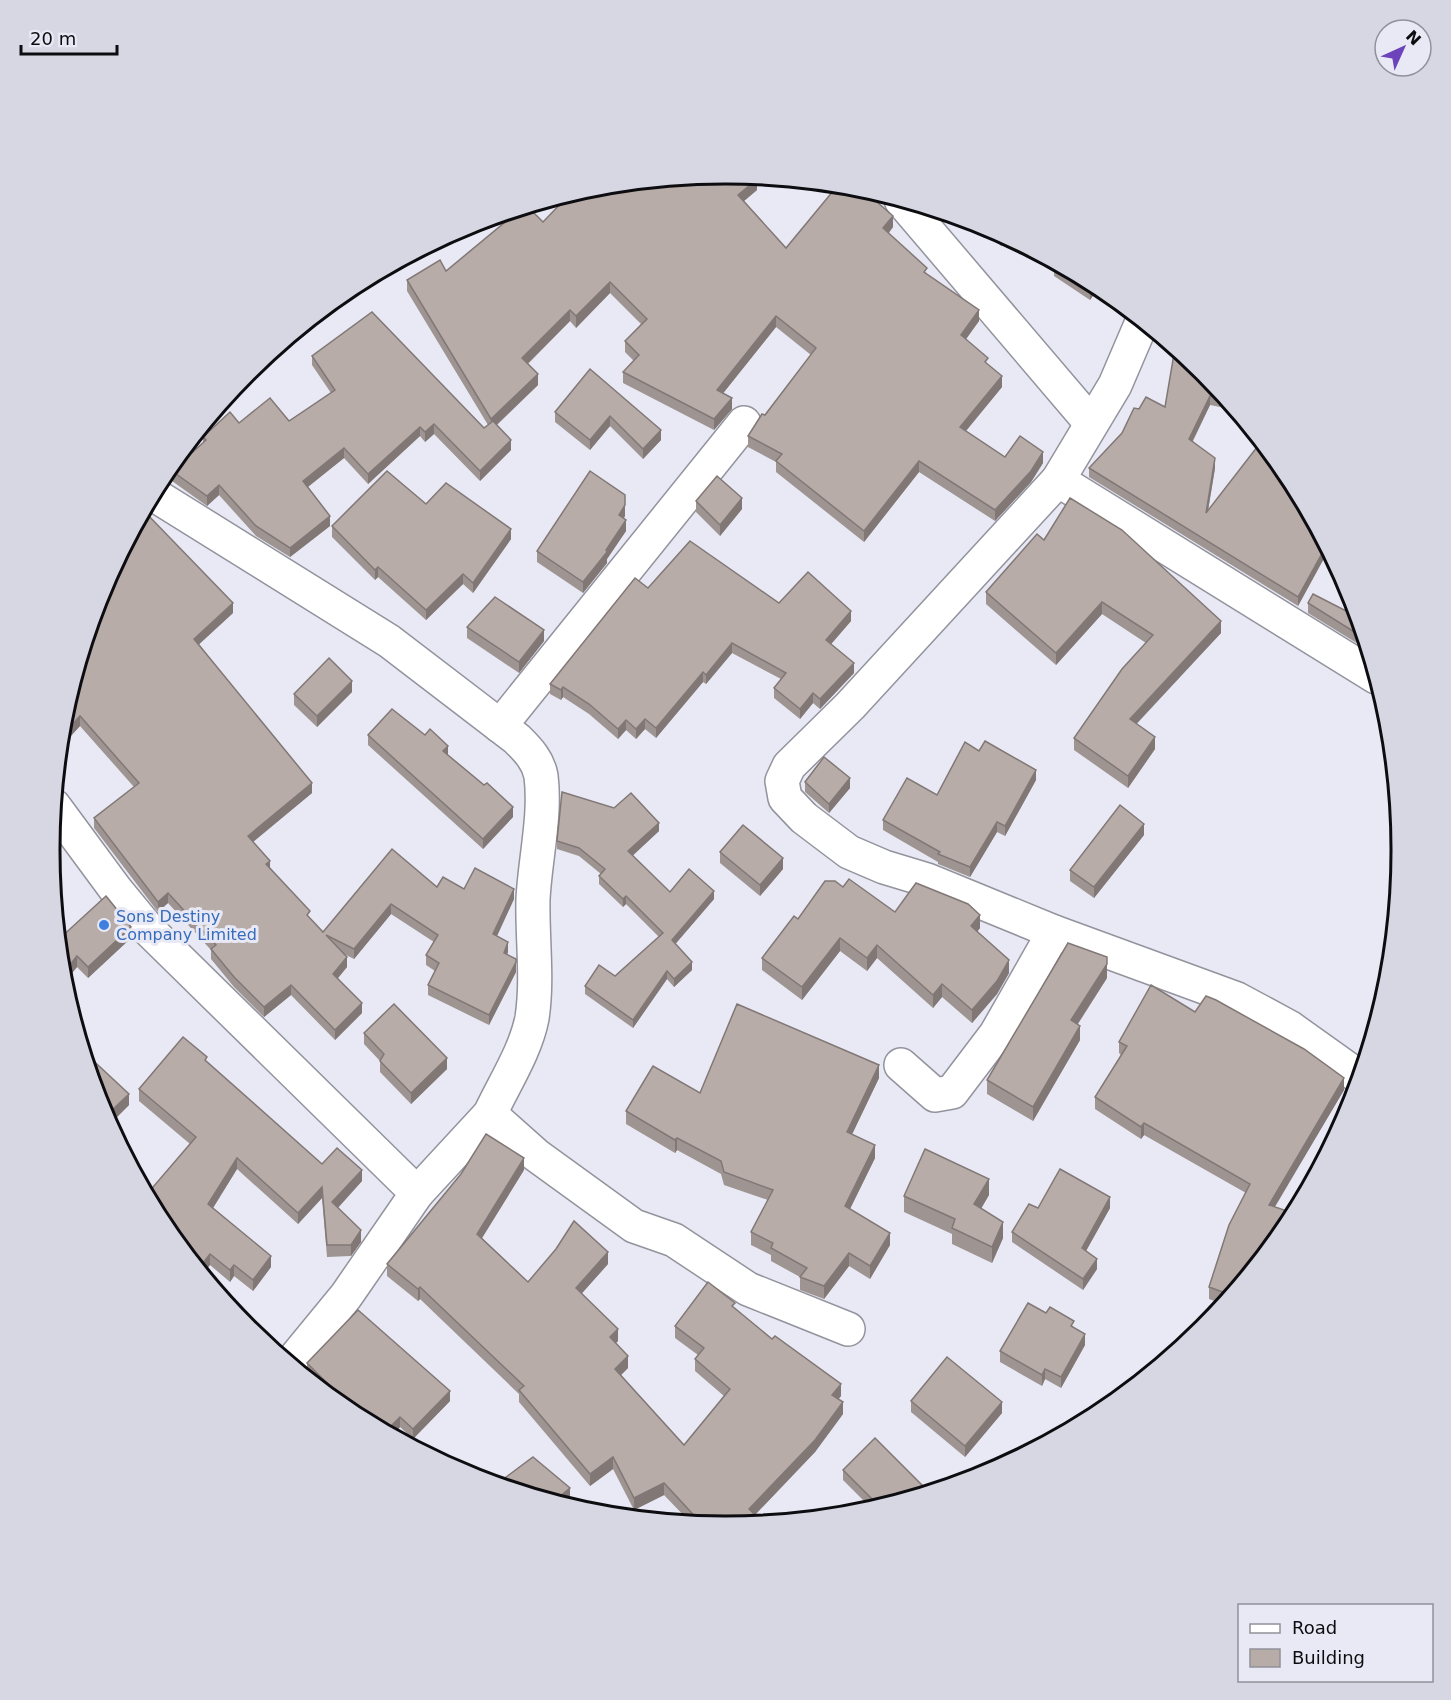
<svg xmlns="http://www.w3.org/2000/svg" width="1451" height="1700" font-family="'DejaVu Sans',sans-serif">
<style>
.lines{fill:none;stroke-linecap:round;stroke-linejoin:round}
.street-casing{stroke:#92939d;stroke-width:36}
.street{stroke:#fff;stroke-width:33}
.wall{fill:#9e9491}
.shaded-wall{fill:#817876}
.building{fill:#b8aca9;stroke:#817876;stroke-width:1.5}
.shop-dot{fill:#3f7fe0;stroke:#e8e9f4;stroke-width:2}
.labels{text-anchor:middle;stroke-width:6;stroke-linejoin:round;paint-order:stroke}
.shop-label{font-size:16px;fill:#366cbe;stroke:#e8e9f4;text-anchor:start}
.rim{fill:none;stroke:#0d0d11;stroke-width:3}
</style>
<rect width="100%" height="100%" fill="#e8e9f4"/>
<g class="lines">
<defs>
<g id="street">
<path d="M 901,200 L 1091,423"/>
<path d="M 1142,322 L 1115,385 L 1058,480 L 850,706 L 789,766 L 782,781 L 785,798 L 804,818 L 849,852 L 884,867 L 927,880 L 1054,932 L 1237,999 L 1289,1027 L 1359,1077"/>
<path d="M 1058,480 L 1376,677"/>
<path d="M 153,494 L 389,641 L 517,739 C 528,750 538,760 541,776 C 546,816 535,859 533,899 C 532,938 538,979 532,1018 C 526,1050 504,1084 490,1114"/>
<path d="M 500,726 L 744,423"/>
<path d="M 54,806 L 116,890 L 149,930 L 417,1193 L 346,1296 L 291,1363"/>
<path d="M 901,1065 L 935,1095 L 952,1092 L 996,1034 L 1054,932"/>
<path d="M 417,1193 L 490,1114 L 536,1155 L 634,1226 L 674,1240 L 748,1289 L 848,1329"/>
</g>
</defs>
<use href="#street" class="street-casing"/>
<use href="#street" class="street"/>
</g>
<g class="wall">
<path d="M 858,187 L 866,190 L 865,191 L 893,227 L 889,233 L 927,274 L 979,321 L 966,339 L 988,365 L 1002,387 L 966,431 L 1005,457 L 1043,463 L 1031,482 L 995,521 L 919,472 L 864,542 L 776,472 L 776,462 L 748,447 L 748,436 L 811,355 L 776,327 L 723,393 L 732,409 L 714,430 L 623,383 L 623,372 L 634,361 L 625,352 L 625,341 L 641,324 L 610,293 L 576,328 L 570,321 L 528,364 L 538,385 L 497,425 L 511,450 L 480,481 L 434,434 L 425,442 L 420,436 L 368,484 L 344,458 L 307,487 L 330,526 L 290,557 L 256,536 L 219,495 L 207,506 L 172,481 L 172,471 L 203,443 L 203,437 L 239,423 L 289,421 L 331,393 L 312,365 L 312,356 L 484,428 L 488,425 L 407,291 L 407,280 L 446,271 L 543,222 L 757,190 L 744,201 L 786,248 Z"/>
<path d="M 968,221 L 985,226 L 1009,239 L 1001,246 L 989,233 L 984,238 Z"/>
<path d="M 1038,254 L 1099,287 L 1090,300 L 1054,276 L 1054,265 Z"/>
<path d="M 590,369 L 661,440 L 643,459 L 610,426 L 590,450 L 555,422 L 555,412 Z"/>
<path d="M 1204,372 L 1227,400 L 1225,408 L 1210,405 L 1193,441 L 1215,468 L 1208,510 L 1328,551 L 1298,606 L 1089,477 L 1089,468 L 1122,433 L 1139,409 L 1165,407 Z"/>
<path d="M 696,501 L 742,509 L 720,536 L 696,512 Z"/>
<path d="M 426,504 L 511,539 L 473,593 L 463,584 L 426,620 L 378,577 L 375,580 L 332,537 L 332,526 Z"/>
<path d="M 625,516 L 624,518 L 626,531 L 607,559 L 607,563 L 583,593 L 537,562 L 537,551 Z"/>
<path d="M 1044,540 L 1221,633 L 1136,723 L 1155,749 L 1128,788 L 1074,750 L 1074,738 L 1146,643 L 1102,614 L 1056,665 L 986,604 L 986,592 Z"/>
<path d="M 648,588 L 779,603 L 851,621 L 831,644 L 854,673 L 820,709 L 813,703 L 800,719 L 774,698 L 774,688 L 781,679 L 732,653 L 706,684 L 703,682 L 656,738 L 645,729 L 636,739 L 626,730 L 618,739 L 589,714 L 563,697 L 561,700 L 550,694 L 550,684 Z"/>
<path d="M 1308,603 L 1358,617 L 1368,650 L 1308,613 Z"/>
<path d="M 233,613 L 199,644 L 312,793 L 253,842 L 270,869 L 310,918 L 323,932 L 437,887 L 464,889 L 514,899 L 496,936 L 508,952 L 507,954 L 516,972 L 489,1025 L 428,995 L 428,985 L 435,971 L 426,965 L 426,955 L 434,942 L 391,914 L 354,959 L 344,954 L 347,967 L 338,978 L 362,1013 L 335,1040 L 291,995 L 264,1017 L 234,987 L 211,959 L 211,950 L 168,903 L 158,912 L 94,828 L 94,818 L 134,787 L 80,726 L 60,747 L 63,718 Z"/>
<path d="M 467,627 L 544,641 L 519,673 L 467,638 Z"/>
<path d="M 352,692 L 317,727 L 294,705 L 294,694 Z"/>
<path d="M 368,735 L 448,755 L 513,817 L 483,849 L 368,745 Z"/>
<path d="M 979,751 L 1036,780 L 1005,836 L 997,832 L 970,877 L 938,864 L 938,862 L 883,830 L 883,820 L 937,795 Z"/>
<path d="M 805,782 L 850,788 L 829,813 L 805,792 Z"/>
<path d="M 659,831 L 632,856 L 670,892 L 714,899 L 675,944 L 692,970 L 674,987 L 667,979 L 633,1028 L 585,994 L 585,986 L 615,976 L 659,937 L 626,904 L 623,907 L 599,884 L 599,876 L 601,874 L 579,856 L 557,849 L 557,841 Z"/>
<path d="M 1144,835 L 1094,898 L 1070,881 L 1070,870 Z"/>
<path d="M 720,852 L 783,869 L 760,896 L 720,863 Z"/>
<path d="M 895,912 L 980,928 L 977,932 L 1009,973 L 997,994 L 972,1023 L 942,997 L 933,1008 L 877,958 L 867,971 L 840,951 L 802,1000 L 762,970 L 762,958 L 798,919 Z"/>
<path d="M 131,938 L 88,978 L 77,967 L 63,984 L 58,940 Z"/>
<path d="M 1107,978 L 1078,1024 L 1080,1040 L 1033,1121 L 987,1094 L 987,1080 Z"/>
<path d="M 1195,1012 L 1344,1090 L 1274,1207 L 1287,1226 L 1223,1304 L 1209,1299 L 1209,1287 L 1246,1193 L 1144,1135 L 1141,1139 L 1095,1109 L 1095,1097 L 1121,1055 L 1119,1053 L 1119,1042 Z"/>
<path d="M 364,1033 L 447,1069 L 411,1104 L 380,1072 L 380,1061 L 364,1044 Z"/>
<path d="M 84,1052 L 129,1105 L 109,1125 L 101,1108 Z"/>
<path d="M 207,1062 L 322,1164 L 362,1181 L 338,1208 L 361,1242 L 351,1256 L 327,1257 L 322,1198 L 298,1224 L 237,1169 L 213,1208 L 271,1267 L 253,1291 L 234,1276 L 230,1282 L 210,1265 L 190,1144 L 139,1101 L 139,1089 Z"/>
<path d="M 879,1078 L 852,1134 L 875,1158 L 850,1209 L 890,1245 L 870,1279 L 849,1266 L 824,1299 L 800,1290 L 800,1277 L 771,1261 L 771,1255 L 751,1245 L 751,1232 L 768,1200 L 724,1185 L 721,1174 L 677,1150 L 675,1153 L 626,1124 L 626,1111 L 700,1093 Z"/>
<path d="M 524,1170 L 482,1238 L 528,1282 L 608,1264 L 581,1294 L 618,1341 L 616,1343 L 628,1368 L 621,1375 L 684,1445 L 724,1396 L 695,1371 L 695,1359 L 698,1355 L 675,1338 L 675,1326 L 735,1308 L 841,1396 L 838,1399 L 843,1414 L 815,1452 L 755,1515 L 757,1523 L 725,1526 L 690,1522 L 664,1495 L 634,1510 L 613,1469 L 590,1486 L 519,1402 L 519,1394 L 420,1299 L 418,1301 L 387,1276 L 387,1264 Z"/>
<path d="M 989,1195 L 981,1209 L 1003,1238 L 992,1263 L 952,1244 L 952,1234 L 904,1212 L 904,1196 Z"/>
<path d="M 1038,1208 L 1110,1208 L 1086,1251 L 1097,1269 L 1083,1290 L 1012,1242 L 1012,1232 Z"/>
<path d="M 1074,1328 L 1085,1345 L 1061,1388 L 1045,1379 L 1042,1386 L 1000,1362 L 1000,1351 Z"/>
<path d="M 307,1363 L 450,1401 L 413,1439 L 400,1427 L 393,1435 L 350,1412 L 331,1397 L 307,1373 Z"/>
<path d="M 911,1401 L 1002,1413 L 965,1457 L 911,1412 Z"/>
<path d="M 843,1470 L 928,1491 L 934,1490 L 872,1509 L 843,1480 Z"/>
</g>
<g class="shaded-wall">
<path d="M 757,179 L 757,190 L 738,206 L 738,195 Z"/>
<path d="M 893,216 L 893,227 L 883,239 L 883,228 Z"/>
<path d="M 985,226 L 989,228 L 989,233 L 984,238 L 984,227 Z"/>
<path d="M 1001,235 L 1009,239 L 1001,246 Z"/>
<path d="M 610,282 L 610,293 L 576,328 L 576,316 Z"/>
<path d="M 1093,284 L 1099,287 L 1090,300 L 1090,289 Z"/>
<path d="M 570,310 L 570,321 L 522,369 L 522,358 Z"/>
<path d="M 979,310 L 979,321 L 961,346 L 961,335 Z"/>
<path d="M 776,316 L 776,327 L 717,401 L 717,390 Z"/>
<path d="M 538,374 L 538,385 L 491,430 L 491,419 Z"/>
<path d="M 1002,376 L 1002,387 L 960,438 L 960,427 Z"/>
<path d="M 1210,396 L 1210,405 L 1189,448 L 1189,439 Z"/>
<path d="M 732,398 L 732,409 L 714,430 L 714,419 Z"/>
<path d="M 610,416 L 610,426 L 590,450 L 590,440 Z"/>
<path d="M 434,424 L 434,434 L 425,442 L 425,432 Z"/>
<path d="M 420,427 L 420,436 L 368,484 L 368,474 Z"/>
<path d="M 661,430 L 661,440 L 643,459 L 643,449 Z"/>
<path d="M 511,440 L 511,450 L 480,481 L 480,471 Z"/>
<path d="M 344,448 L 344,458 L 303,491 L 303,481 Z"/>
<path d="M 1043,452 L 1043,463 L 1031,482 L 995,521 L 995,510 Z"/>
<path d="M 1215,458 L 1215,468 L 1206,523 L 1206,513 Z"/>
<path d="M 919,461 L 919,472 L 864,542 L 864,531 Z"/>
<path d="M 219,485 L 219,495 L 207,506 L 207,496 Z"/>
<path d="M 742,498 L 742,509 L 720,536 L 720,525 Z"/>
<path d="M 625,505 L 625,516 L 619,525 L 619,515 Z"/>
<path d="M 330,516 L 330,526 L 290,557 L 290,548 Z"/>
<path d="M 626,520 L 626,531 L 607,559 L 607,563 L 583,593 L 583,582 Z"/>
<path d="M 511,529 L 511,539 L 473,593 L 473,583 Z"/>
<path d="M 1326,546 L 1328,551 L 1298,606 L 1298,597 Z"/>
<path d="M 378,567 L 378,577 L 375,580 L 375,570 Z"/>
<path d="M 463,574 L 463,584 L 426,620 L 426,610 Z"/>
<path d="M 1102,602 L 1102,614 L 1056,665 L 1056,653 Z"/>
<path d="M 233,603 L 233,613 L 194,649 L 194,639 Z"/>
<path d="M 851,611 L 851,621 L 826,650 L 826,640 Z"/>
<path d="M 1221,621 L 1221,633 L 1130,731 L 1130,719 Z"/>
<path d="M 544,630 L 544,641 L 519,673 L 519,662 Z"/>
<path d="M 732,643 L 732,653 L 706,684 L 706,675 Z"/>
<path d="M 854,663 L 854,673 L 820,709 L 820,699 Z"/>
<path d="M 703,672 L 703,682 L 656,738 L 656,728 Z"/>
<path d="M 352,681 L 352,692 L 317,727 L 317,716 Z"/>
<path d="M 563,687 L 563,697 L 561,700 L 561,690 Z"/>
<path d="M 813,693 L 813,703 L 800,719 L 800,709 Z"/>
<path d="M 80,716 L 80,726 L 60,748 L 61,737 Z"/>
<path d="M 645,719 L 645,729 L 636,739 L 636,729 Z"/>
<path d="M 626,720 L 626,730 L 618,739 L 618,729 Z"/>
<path d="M 1155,737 L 1155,749 L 1128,788 L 1128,776 Z"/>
<path d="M 448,746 L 448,756 L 443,751 Z"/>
<path d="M 1036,770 L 1036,780 L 1005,836 L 1005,826 Z"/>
<path d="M 850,778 L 850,788 L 829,813 L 829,804 Z"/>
<path d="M 312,783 L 312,793 L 248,846 L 248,836 Z"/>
<path d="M 513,807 L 513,817 L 483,849 L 483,839 Z"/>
<path d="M 997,822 L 997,832 L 970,877 L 970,867 Z"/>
<path d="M 659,823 L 659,831 L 628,860 L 628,851 Z"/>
<path d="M 1144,824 L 1144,835 L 1094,898 L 1094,887 Z"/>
<path d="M 783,858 L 783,869 L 760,896 L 760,885 Z"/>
<path d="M 270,861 L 270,871 L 266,864 Z"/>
<path d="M 514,889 L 514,899 L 493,945 L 493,934 Z"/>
<path d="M 714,891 L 714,899 L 672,948 L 672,940 Z"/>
<path d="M 168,893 L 168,903 L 158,912 L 158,902 Z"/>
<path d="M 626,896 L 626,904 L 623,907 L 623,899 Z"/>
<path d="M 391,904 L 391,914 L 354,959 L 354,949 Z"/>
<path d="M 980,915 L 980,928 L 971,939 L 971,926 Z"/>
<path d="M 131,927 L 131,938 L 88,978 L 88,967 Z"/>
<path d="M 840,938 L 840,951 L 802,1000 L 802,987 Z"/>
<path d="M 508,942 L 508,952 L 504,963 L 504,953 Z"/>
<path d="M 877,945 L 877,958 L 867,971 L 867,958 Z"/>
<path d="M 77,956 L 77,967 L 63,984 L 62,975 Z"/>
<path d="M 347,957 L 347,967 L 333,984 L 333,974 Z"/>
<path d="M 1009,960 L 1009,973 L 997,994 L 972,1023 L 972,1010 Z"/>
<path d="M 516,962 L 516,972 L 489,1025 L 489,1015 Z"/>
<path d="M 692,962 L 692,970 L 674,987 L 674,979 Z"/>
<path d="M 1107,964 L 1107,978 L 1071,1034 L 1071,1020 Z"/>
<path d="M 667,971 L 667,979 L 633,1028 L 633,1020 Z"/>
<path d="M 942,984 L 942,997 L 933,1008 L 933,995 Z"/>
<path d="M 291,985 L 291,995 L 264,1017 L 264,1007 Z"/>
<path d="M 362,1003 L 362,1013 L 335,1040 L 335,1030 Z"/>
<path d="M 1080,1026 L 1080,1040 L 1033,1121 L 1033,1107 Z"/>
<path d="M 447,1058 L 447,1069 L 411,1104 L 411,1093 Z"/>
<path d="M 879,1065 L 879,1078 L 847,1145 L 847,1132 Z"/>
<path d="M 1344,1078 L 1344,1090 L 1269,1217 L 1269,1205 Z"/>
<path d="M 129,1094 L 129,1105 L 109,1125 L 109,1113 Z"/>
<path d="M 1144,1123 L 1144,1135 L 1141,1139 L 1141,1127 Z"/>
<path d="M 677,1138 L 677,1150 L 675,1153 L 675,1140 Z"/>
<path d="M 875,1145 L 875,1158 L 845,1219 L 845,1206 Z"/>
<path d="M 237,1158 L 237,1169 L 208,1216 L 208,1204 Z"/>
<path d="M 524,1158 L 524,1170 L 477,1246 L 477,1234 Z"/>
<path d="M 362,1170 L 362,1181 L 332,1214 L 332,1202 Z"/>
<path d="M 989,1179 L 989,1195 L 974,1220 L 974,1204 Z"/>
<path d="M 322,1187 L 322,1198 L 298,1224 L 298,1213 Z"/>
<path d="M 1110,1197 L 1110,1208 L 1082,1258 L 1082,1248 Z"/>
<path d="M 1003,1222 L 1003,1238 L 992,1263 L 992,1247 Z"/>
<path d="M 361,1230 L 361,1242 L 351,1256 L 351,1245 Z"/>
<path d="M 890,1233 L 890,1245 L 870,1279 L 870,1266 Z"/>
<path d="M 608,1252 L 608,1264 L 576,1300 L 576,1288 Z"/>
<path d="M 849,1253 L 849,1266 L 824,1299 L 824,1286 Z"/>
<path d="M 210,1254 L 210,1265 L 203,1274 L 199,1268 Z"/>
<path d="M 271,1256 L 271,1267 L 253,1291 L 253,1280 Z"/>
<path d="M 1097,1259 L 1097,1269 L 1083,1290 L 1083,1279 Z"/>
<path d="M 234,1265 L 234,1276 L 230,1282 L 230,1270 Z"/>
<path d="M 420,1287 L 420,1299 L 418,1301 L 418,1289 Z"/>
<path d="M 618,1329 L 618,1341 L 610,1349 L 610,1337 Z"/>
<path d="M 1085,1334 L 1085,1345 L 1061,1388 L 1061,1377 Z"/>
<path d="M 628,1356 L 628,1368 L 615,1381 L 615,1369 Z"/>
<path d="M 1045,1369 L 1045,1379 L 1042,1386 L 1042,1375 Z"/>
<path d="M 841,1384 L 841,1396 L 832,1407 L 832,1395 Z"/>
<path d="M 450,1391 L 450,1401 L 413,1439 L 413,1429 Z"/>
<path d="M 843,1402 L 843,1414 L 815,1452 L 749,1521 L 749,1509 Z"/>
<path d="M 1002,1402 L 1002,1413 L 965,1457 L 965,1446 Z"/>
<path d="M 400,1417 L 400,1427 L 393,1435 L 386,1431 Z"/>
<path d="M 613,1457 L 613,1469 L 590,1486 L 590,1474 Z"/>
<path d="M 664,1483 L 664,1495 L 634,1510 L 634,1498 Z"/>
<path d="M 570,1488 L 570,1501 L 565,1504 L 554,1501 Z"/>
</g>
<g class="building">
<path d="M 726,174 L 755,177 L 757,179 L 738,195 L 786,248 L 838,185 L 861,188 L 893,216 L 883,228 L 927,268 L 924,272 L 979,310 L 961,335 L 988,358 L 985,362 L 1002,376 L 960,427 L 1005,457 L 1020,436 L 1043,452 L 1031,471 L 995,510 L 919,461 L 864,531 L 776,461 L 782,454 L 748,436 L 762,414 L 765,415 L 816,348 L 776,316 L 717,390 L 732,398 L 714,419 L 623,372 L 639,355 L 625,341 L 647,319 L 610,282 L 576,316 L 570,310 L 522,358 L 538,374 L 491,419 L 407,280 L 440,260 L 446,271 L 521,209 L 528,207 L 543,222 L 570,194 L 594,187 Z"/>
<path d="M 1055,263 L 1093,284 L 1090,289 L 1054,265 Z"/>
<path d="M 372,312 L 484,428 L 493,421 L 511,440 L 480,471 L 434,424 L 425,432 L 420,427 L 368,474 L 344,448 L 303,481 L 330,516 L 290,548 L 256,526 L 219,485 L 207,496 L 172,471 L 206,440 L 203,437 L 230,412 L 239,423 L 270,398 L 289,421 L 335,390 L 312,356 Z"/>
<path d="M 1175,348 L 1204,372 L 1225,398 L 1210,396 L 1189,439 L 1215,458 L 1206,513 L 1261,442 L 1288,475 L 1326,546 L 1298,597 L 1089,468 L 1122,433 L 1134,408 L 1139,409 L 1146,397 L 1165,407 Z"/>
<path d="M 590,369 L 661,430 L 643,449 L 610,416 L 590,440 L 555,412 Z"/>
<path d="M 387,471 L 426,504 L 446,483 L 511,529 L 473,583 L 463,574 L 426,610 L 378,567 L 375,570 L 332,526 Z"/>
<path d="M 590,471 L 625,495 L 625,505 L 619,515 L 626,520 L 606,550 L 607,552 L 583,582 L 537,551 Z"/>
<path d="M 717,476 L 742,498 L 720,525 L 696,501 Z"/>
<path d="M 1070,498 L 1122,530 L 1221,621 L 1130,719 L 1155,737 L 1128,776 L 1074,738 L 1122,669 L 1153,635 L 1102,602 L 1056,653 L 986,592 L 1037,534 L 1044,540 Z"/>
<path d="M 144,511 L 233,603 L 194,639 L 312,783 L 248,836 L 270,861 L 266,864 L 310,911 L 307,915 L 323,932 L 392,849 L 437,887 L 443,877 L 464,889 L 475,868 L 514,889 L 493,934 L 508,942 L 504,953 L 516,959 L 516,962 L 489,1015 L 428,985 L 439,963 L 426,955 L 438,935 L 391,904 L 354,949 L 326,935 L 347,957 L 333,974 L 362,1003 L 335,1030 L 291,985 L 264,1007 L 234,977 L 211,949 L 216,945 L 168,893 L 158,902 L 94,818 L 139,783 L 80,716 L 61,737 L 63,718 L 101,591 Z"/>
<path d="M 690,541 L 779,603 L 808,572 L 851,611 L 826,640 L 854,663 L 820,699 L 813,693 L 800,709 L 774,688 L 786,673 L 732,643 L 706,675 L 703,672 L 656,728 L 645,719 L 636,729 L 626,720 L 618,729 L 589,704 L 563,687 L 561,690 L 550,684 L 635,578 L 648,588 Z"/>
<path d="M 1313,594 L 1358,617 L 1364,638 L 1308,603 Z"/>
<path d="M 495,597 L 544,630 L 519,662 L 467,627 Z"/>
<path d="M 329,658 L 352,681 L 317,716 L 294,694 Z"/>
<path d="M 392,709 L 425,735 L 430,729 L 448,746 L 443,751 L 484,785 L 487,783 L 513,807 L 483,839 L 368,735 Z"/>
<path d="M 985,741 L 1036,770 L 1005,826 L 997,822 L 970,867 L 938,854 L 940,852 L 883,820 L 907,778 L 937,795 L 965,742 L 979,751 Z"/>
<path d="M 824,757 L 850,778 L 829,804 L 805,782 Z"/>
<path d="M 562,792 L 614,808 L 631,793 L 659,823 L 628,851 L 670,892 L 689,869 L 714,891 L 672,940 L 692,962 L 674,979 L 667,971 L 633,1020 L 585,986 L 599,965 L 615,976 L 663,933 L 626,896 L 623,899 L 599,876 L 605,869 L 579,848 L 557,841 Z"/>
<path d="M 1120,805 L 1144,824 L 1094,887 L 1070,870 Z"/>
<path d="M 743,825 L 783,858 L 760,885 L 720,852 Z"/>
<path d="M 849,879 L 895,912 L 916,883 L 968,904 L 980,915 L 971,926 L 1009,960 L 997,981 L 972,1010 L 942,984 L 933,995 L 877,945 L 867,958 L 840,938 L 802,987 L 762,958 L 794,916 L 798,919 L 825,881 L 835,881 L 843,887 Z"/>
<path d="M 106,896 L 131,927 L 88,967 L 77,956 L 62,975 L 58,940 Z"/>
<path d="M 1068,943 L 1107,957 L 1107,964 L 1071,1020 L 1080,1026 L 1033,1107 L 987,1080 Z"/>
<path d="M 1151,985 L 1195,1012 L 1206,996 L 1216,1000 L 1304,1049 L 1344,1078 L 1269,1205 L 1293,1213 L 1293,1216 L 1287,1226 L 1231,1295 L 1209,1287 L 1229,1225 L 1250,1184 L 1144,1123 L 1141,1127 L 1095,1097 L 1127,1046 L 1119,1042 Z"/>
<path d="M 394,1004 L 447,1058 L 411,1093 L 380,1061 L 384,1054 L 364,1033 Z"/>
<path d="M 737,1004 L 879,1065 L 847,1132 L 875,1145 L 845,1206 L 890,1233 L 870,1266 L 849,1253 L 824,1286 L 800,1277 L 807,1268 L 771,1248 L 773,1243 L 751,1232 L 773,1190 L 724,1172 L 721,1161 L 677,1138 L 675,1140 L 626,1111 L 653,1066 L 700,1093 Z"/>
<path d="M 183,1037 L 207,1057 L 205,1060 L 322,1164 L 337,1148 L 362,1170 L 332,1202 L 361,1230 L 351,1245 L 327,1245 L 322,1187 L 298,1213 L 237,1158 L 208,1204 L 271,1256 L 253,1280 L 234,1265 L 230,1270 L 210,1254 L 199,1268 L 163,1225 L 147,1194 L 196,1137 L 139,1089 Z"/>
<path d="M 84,1052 L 129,1094 L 109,1113 L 99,1103 Z"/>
<path d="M 486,1134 L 524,1158 L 477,1234 L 528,1282 L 556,1249 L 574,1221 L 608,1252 L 576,1288 L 618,1329 L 610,1337 L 628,1356 L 615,1369 L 684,1445 L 730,1389 L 695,1359 L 704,1348 L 675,1326 L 708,1282 L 735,1303 L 732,1306 L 772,1339 L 775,1336 L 841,1384 L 832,1395 L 843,1402 L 815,1440 L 749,1509 L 757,1517 L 752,1523 L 725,1526 L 702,1524 L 664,1483 L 634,1498 L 613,1457 L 590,1474 L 519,1390 L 524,1386 L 420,1287 L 418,1289 L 387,1264 L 461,1174 Z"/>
<path d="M 925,1149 L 989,1179 L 974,1204 L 1003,1222 L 992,1247 L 952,1228 L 955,1219 L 904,1196 Z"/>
<path d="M 1060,1169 L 1110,1197 L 1082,1248 L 1097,1259 L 1083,1279 L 1012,1232 L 1029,1204 L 1038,1208 Z"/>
<path d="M 1028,1303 L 1046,1313 L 1050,1307 L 1074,1321 L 1071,1326 L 1085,1334 L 1061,1377 L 1045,1369 L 1042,1375 L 1000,1351 Z"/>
<path d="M 358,1310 L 450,1391 L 413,1429 L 400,1417 L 386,1431 L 364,1420 L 307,1363 Z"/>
<path d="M 947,1357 L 1002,1402 L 965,1446 L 911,1401 Z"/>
<path d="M 875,1438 L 928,1491 L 933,1488 L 934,1490 L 874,1508 L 878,1505 L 843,1470 Z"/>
<path d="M 533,1457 L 570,1488 L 554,1501 L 499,1484 L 498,1483 Z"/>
</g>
<circle class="shop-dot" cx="104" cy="925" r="6"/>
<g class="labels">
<g class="shop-label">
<text x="116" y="922">Sons Destiny<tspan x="116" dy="18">Company Limited</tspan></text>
</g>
</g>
<path d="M0 0H1451V1700H0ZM725 184H726A665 665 0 0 1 1391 849V851A665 665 0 0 1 726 1516H725A665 665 0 0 1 60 851V849A665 665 0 0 1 725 184Z" fill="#d6d7e2" fill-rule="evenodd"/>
<path class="rim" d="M725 184H726A665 665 0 0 1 1391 849V851A665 665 0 0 1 726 1516H725A665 665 0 0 1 60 851V849A665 665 0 0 1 725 184Z"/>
<rect x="1238" y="1604" width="195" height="78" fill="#e8e9f4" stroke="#909199" stroke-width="1.5"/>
<rect x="1250" y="1624" width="30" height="9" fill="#ffffff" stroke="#909199" stroke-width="1.5"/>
<text x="1292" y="1634" font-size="18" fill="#0d0d11">Road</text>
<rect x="1250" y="1649" width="30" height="18" fill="#b8aca9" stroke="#909199" stroke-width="1.5"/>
<text x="1292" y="1664" font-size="18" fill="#0d0d11">Building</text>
<g transform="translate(1403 48) rotate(45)"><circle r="28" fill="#e8e9f4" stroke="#909199" stroke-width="1.5"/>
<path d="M0-4.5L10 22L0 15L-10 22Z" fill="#6c43bb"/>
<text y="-9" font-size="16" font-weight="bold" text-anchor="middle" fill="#0d0d11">N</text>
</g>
<path d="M21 45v9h96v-9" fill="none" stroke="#0d0d11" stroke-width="3"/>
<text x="30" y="45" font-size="18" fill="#0d0d11" stroke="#e8e9f4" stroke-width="4.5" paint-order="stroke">20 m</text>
</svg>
